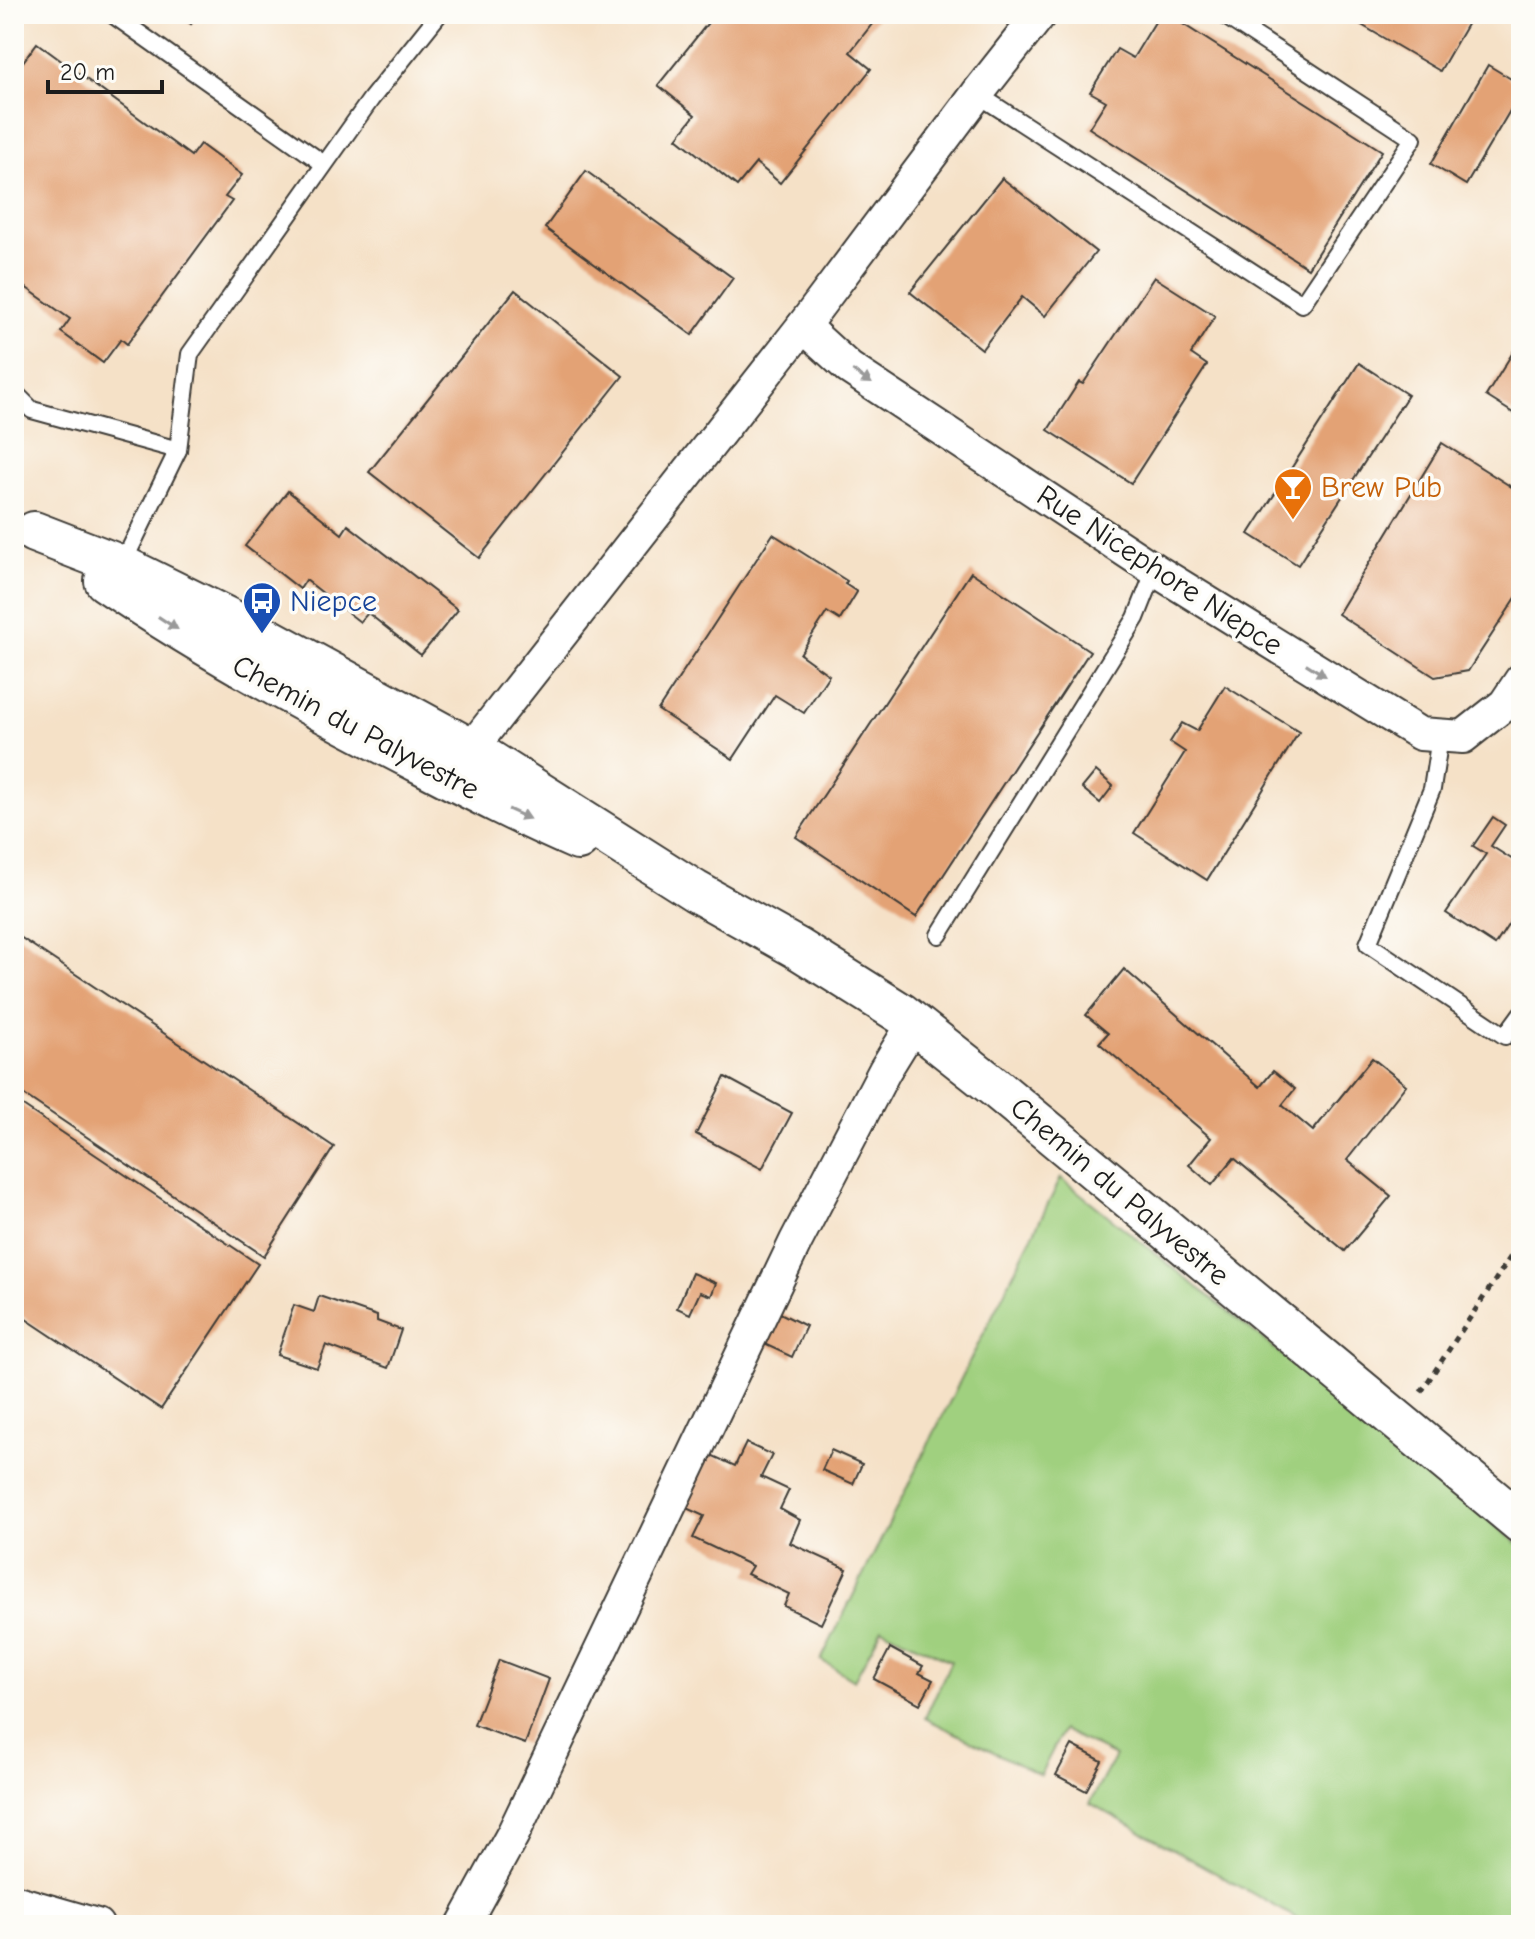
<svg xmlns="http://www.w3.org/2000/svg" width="1535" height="1939" font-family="'Comic Neue',sans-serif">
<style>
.green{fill:#a0d07f;stroke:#5e764e;stroke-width:2}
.building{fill:#e3a275}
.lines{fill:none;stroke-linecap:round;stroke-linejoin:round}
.service-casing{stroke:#3d3a36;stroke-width:20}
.minor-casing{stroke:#3d3a36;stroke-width:36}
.tertiary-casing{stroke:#3d3a36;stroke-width:44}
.path{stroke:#3d3a36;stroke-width:5;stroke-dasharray:6 6;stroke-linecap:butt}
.service{stroke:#fff;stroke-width:16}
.minor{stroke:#fff;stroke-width:32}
.tertiary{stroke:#fff;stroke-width:40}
.oneway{fill:#999}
.labels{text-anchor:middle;stroke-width:7;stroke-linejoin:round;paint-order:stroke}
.food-label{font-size:30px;fill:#c56008;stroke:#fdfcf7;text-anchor:start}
.street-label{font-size:30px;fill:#1c1c1c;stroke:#fdfcf7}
.transit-label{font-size:30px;fill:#164399;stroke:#fdfcf7;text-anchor:start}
</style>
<rect width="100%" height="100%" fill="#fdfcf7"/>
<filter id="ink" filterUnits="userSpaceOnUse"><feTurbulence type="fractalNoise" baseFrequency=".0125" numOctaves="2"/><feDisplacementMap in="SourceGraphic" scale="16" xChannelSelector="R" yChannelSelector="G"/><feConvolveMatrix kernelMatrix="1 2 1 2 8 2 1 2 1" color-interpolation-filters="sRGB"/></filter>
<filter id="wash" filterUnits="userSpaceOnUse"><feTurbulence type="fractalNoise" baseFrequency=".006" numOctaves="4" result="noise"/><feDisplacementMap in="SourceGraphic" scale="32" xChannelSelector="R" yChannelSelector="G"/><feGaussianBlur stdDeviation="1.8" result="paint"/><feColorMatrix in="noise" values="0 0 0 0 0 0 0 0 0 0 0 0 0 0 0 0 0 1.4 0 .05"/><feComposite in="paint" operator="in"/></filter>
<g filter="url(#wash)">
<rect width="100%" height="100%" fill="#f5e1c7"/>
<path class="green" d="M 1061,1178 L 1521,1546 L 1521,1925 L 1309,1925 L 1090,1803 L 1115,1756 L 1063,1730 L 1040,1775 L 925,1718 L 951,1661 L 882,1629 L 854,1680 L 821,1660 Z"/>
<g id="blocks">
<g class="building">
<path d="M 178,14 L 199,14 L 191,24 Z"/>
<path d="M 715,14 L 880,14 L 850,52 L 871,69 L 780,183 L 756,163 L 737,186 L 677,138 L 695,115 L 658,85 Z"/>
<path d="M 1160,14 L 1167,14 L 1382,151 L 1308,268 L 1089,128 L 1106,101 L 1090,92 L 1117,49 L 1133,58 Z"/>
<path d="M 1357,14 L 1473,14 L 1440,71 L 1353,20 Z"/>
<path d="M 37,43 L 191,156 L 200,144 L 242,175 L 225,197 L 232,201 L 127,344 L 121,339 L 103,363 L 61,332 L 70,319 L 14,279 L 14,74 Z"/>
<path d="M 1488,65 L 1521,85 L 1521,92 L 1466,185 L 1431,164 Z"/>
<path d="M 586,171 L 733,278 L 692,335 L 545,228 Z"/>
<path d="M 1002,178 L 1096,252 L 1045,316 L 1022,297 L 982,349 L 910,292 Z"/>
<path d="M 1154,277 L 1215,316 L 1191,354 L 1207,365 L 1131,483 L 1048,430 L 1079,382 L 1083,384 Z"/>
<path d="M 515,290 L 623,376 L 479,558 L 369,472 Z"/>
<path d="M 1518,344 L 1521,347 L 1521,418 L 1486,396 Z"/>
<path d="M 1359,363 L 1408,395 L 1298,565 L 1249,534 Z"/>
<path d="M 1442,443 L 1521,493 L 1521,590 L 1468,671 L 1435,677 L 1338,614 Z"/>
<path d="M 288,491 L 342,534 L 348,525 L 458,610 L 421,655 L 368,613 L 360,622 L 306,580 L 300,589 L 245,546 Z"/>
<path d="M 773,534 L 847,581 L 845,584 L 857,592 L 840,620 L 827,612 L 800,654 L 829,675 L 804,713 L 775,695 L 733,759 L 658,710 Z"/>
<path d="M 971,572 L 1090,651 L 916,917 L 796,837 Z"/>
<path d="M 1225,686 L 1299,732 L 1207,880 L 1134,833 L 1185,752 L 1170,742 L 1182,723 L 1197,731 Z"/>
<path d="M 1096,771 L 1113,786 L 1100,803 L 1082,788 Z"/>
<path d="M 1493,817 L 1505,825 L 1491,846 L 1521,865 L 1521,905 L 1495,945 L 1446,913 L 1486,854 L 1473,846 Z"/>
<path d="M 14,933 L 334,1147 L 264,1256 L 14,1088 Z"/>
<path d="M 1124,969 L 1260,1087 L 1273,1071 L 1295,1089 L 1282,1105 L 1313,1131 L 1372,1058 L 1406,1085 L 1347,1160 L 1391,1196 L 1345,1251 L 1234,1158 L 1212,1185 L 1189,1165 L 1211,1138 L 1099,1043 L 1108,1033 L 1086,1015 Z"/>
<path d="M 725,1077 L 792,1113 L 762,1169 L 696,1134 Z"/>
<path d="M 14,1100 L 258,1264 L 161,1409 L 14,1311 Z"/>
<path d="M 692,1273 L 716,1283 L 711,1296 L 700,1292 L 690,1314 L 677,1308 Z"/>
<path d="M 319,1296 L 377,1316 L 377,1321 L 401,1330 L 388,1368 L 326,1345 L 317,1368 L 277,1355 L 294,1305 L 314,1312 Z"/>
<path d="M 776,1311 L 806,1326 L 792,1357 L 760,1342 Z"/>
<path d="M 746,1443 L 772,1455 L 761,1477 L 789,1490 L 780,1509 L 800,1520 L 790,1543 L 847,1569 L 821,1624 L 784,1606 L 789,1594 L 747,1574 L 752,1566 L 693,1538 L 704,1516 L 684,1507 L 709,1454 L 735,1466 Z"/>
<path d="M 831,1450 L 862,1464 L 853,1484 L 822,1470 Z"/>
<path d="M 890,1648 L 923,1666 L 919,1673 L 933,1680 L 920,1704 L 874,1679 Z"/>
<path d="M 499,1660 L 549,1679 L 525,1744 L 474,1725 Z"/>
<path d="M 1072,1745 L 1102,1761 L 1086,1791 L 1056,1775 Z"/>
<path d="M 481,1912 L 514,1925 L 476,1925 Z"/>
</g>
</g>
</g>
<g filter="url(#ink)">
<use href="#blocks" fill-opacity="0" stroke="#3d3a36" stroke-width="2"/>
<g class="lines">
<defs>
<g id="service">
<path d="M 112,14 L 324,164"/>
<path d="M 977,94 L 1302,304 L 1413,139 L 1222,14"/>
<path d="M 14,392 L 32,410 L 178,450"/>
<path d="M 122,565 L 178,450 L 190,354 L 371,99 L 439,14"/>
<path d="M 1440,737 L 1432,789 L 1368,944 L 1505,1036 L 1521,1014"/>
<path d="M 939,935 L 1136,618 L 1155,570"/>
</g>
<g id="minor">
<path d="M 803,326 L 849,368 L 1155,570 L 1420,734 L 1463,737 L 1505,704 L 1521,680"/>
<path d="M 460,770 L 471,749 L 803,326 L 977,94 L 1040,14"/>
<path d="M 14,1901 L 97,1925"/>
<path d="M 463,1925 L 513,1834 L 796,1241 L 885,1070 L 914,1023"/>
</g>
<g id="tertiary">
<path d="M 34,532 L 122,566 L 262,635 L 471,749 L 695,891 L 797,948 L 902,1014 L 997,1089 L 1521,1523"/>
<path d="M 105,581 C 193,641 286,693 380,742 C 446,776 510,811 578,840"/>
</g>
</defs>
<use href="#service" class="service-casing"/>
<use href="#minor" class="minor-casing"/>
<use href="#tertiary" class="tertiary-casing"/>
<path class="path" d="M 1421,1392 L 1521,1241"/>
<use href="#service" class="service"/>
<use href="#minor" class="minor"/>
<use href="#tertiary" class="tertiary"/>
</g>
<defs><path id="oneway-solid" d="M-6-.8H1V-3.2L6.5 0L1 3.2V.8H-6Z" transform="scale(2)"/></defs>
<g class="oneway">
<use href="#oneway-solid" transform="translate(862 377) rotate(33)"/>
<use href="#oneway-solid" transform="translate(168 623) rotate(33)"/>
<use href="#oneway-solid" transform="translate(1316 670) rotate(32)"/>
<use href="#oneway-solid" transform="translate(519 814) rotate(25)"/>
</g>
</g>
<defs>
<symbol id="bar-pin" viewBox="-11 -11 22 30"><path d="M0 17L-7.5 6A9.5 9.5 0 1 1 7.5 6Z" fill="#e8710a" stroke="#fdfcf7"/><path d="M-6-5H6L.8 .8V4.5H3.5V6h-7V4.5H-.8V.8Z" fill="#fff"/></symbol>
<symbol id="bus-pin" viewBox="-11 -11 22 30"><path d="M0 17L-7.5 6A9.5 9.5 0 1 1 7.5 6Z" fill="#1a4fb4" stroke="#fdfcf7"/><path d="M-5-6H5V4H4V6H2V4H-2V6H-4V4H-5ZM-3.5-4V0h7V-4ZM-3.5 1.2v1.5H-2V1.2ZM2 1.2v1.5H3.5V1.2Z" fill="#fff"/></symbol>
</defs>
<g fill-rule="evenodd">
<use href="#bar-pin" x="1271" y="465" width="44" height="60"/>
<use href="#bus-pin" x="240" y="579" width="44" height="60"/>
</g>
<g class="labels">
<g class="food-label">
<text x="1321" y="497">Brew Pub</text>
</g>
<g class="street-label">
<text transform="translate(1160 570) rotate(33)" y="10">Rue Nicephore Niepce</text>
<text transform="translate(356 727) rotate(28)" y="10">Chemin du Palyvestre</text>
<text transform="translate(1120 1191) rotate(40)" y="10">Chemin du Palyvestre</text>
</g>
<g class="transit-label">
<text x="290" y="611">Niepce</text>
</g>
</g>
<rect width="1535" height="1939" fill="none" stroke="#fdfcf7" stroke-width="48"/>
<path d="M48 80v12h114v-12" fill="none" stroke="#1c1c1c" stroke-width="4"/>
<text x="60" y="80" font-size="24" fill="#1c1c1c" stroke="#fdfcf7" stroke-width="6" paint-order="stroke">20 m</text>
</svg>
